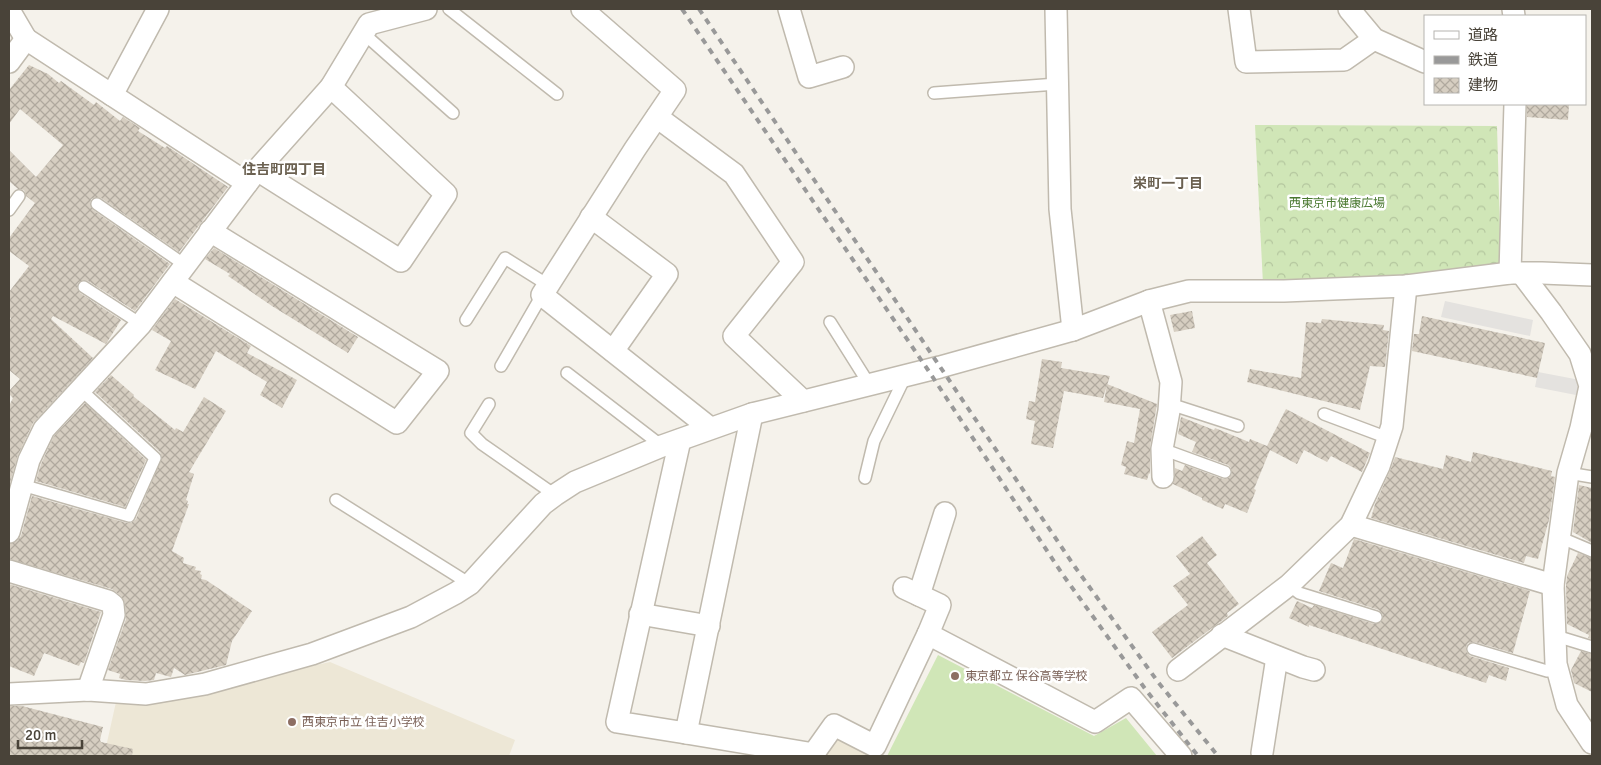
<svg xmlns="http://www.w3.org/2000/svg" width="1601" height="765" font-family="Signika,'Noto Sans JP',sans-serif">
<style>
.education{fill:#ede7d6}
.forest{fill:url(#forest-crowns)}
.garden{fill:#d0e6b7}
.parking{fill:#e4e2df}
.building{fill:url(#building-cross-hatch)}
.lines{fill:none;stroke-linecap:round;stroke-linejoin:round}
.service-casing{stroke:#c0baae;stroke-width:14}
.minor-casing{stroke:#c0baae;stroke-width:24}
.service{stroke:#fff;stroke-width:11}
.minor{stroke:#fff;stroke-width:21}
.rail{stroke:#999;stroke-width:4;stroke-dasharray:6 6;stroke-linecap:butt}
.education-dot{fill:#8d6e63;stroke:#fff;stroke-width:2}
.labels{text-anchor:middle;stroke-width:5;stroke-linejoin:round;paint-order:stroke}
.park-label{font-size:12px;fill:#49782f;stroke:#fff}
.education-label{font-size:12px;fill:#785e54;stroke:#fff;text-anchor:start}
.neighbourhood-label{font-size:14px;font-weight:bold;fill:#6b6151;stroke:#fff}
</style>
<defs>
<pattern id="forest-crowns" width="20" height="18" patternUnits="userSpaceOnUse" patternTransform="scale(1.25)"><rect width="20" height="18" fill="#d0e6b7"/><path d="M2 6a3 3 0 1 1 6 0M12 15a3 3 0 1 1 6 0" fill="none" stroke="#b4c69e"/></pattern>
<pattern id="building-cross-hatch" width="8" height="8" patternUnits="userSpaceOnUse" patternTransform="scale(1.25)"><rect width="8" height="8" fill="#d6cec1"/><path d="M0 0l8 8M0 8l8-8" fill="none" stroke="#b0a99e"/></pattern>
</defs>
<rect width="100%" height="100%" fill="#f5f2eb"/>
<g class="education">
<path d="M 330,662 L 515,740 L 509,756 L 104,756 L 116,702 L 271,675 Z"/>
<path d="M 836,737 L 874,756 L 826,756 Z"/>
</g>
<path class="forest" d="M 1255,125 L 1497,126 L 1501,263 L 1400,276 L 1263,284 Z"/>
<path class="garden" d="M 938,655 L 1094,736 L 1126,718 L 1157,756 L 887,756 Z"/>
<g class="parking">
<path d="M 1445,301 L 1533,320 L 1530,336 L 1441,317 Z"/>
<path d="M 1538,372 L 1580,380 L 1576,395 L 1535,387 Z"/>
</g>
<g class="building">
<path d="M 29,65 L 48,74 L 59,83 L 61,81 L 94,105 L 96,102 L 120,121 L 123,117 L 140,128 L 138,131 L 165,148 L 167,146 L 228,187 L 179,252 L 101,198 L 97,197 L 91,199 L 90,204 L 93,210 L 170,264 L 135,311 L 88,281 L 84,280 L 78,283 L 77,287 L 80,293 L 121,320 L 106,344 L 53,316 L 51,319 L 93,358 L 33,423 L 18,455 L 9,486 L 9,406 L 13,398 L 9,394 L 9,391 L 20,379 L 9,370 L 9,322 L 11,318 L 9,317 L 9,292 L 29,266 L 9,251 L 9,238 L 35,203 L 26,196 L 24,190 L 18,189 L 9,181 L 9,150 L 36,177 L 63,145 L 20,109 L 9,124 L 9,90 Z"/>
<path d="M 1527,104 L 1569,104 L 1568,120 L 1527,117 Z"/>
<path d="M 214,248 L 358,337 L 348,353 L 272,306 L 228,276 L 230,274 L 205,259 Z"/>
<path d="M 175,299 L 251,346 L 247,353 L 297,380 L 282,408 L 260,395 L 267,382 L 216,351 L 195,389 L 155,370 L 171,341 L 152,330 Z"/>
<path d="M 1192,311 L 1195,328 L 1174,332 L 1170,315 Z"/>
<path d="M 1422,316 L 1545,343 L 1537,378 L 1412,351 L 1414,334 L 1419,334 Z"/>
<path d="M 1322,319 L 1384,325 L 1383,330 L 1389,331 L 1385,367 L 1370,366 L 1360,410 L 1247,382 L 1250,369 L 1301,378 L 1306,322 L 1321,323 Z"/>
<path d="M 1042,359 L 1062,362 L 1061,368 L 1110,376 L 1103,398 L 1064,391 L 1053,448 L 1031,444 L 1035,421 L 1026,419 L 1029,401 L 1035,402 Z"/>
<path d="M 111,375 L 134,395 L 133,396 L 175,430 L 176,428 L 183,432 L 204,397 L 226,411 L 189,472 L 194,474 L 186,500 L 188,501 L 187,504 L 189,504 L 172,551 L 184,558 L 183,563 L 196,567 L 195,570 L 201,571 L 200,574 L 202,575 L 201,579 L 206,580 L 252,611 L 232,641 L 226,665 L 185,675 L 174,668 L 171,677 L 156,673 L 154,680 L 145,681 L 126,680 L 119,678 L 120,674 L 108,670 L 126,619 L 125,603 L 121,596 L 112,589 L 9,559 L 9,544 L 17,541 L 21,536 L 32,496 L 127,523 L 131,523 L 136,519 L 162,457 L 160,452 L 95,392 Z"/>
<path d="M 1107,384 L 1157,404 L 1150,447 L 1150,474 L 1149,473 L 1147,480 L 1124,474 L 1126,467 L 1121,465 L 1127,441 L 1134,443 L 1140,409 L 1104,402 Z"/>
<path d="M 85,403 L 146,460 L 125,507 L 36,481 L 41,464 L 54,436 Z"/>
<path d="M 1286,409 L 1370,453 L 1362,472 L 1331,456 L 1327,462 L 1304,450 L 1297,464 L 1270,450 L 1254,489 L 1256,490 L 1247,513 L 1225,504 L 1223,509 L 1202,500 L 1202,498 L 1173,484 L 1175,477 L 1175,468 L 1182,471 L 1185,465 L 1223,479 L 1229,478 L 1232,474 L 1231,468 L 1228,465 L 1192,452 L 1196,442 L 1178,434 L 1181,417 L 1214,430 L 1215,428 L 1249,442 L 1250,439 L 1267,446 Z"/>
<path d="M 1473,452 L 1552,471 L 1551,476 L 1555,477 L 1549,520 L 1538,559 L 1526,556 L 1524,563 L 1371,518 L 1375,504 L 1390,471 L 1395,457 L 1443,469 L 1446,455 L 1471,462 Z"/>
<path d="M 1579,485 L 1592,488 L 1592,543 L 1573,532 Z"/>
<path d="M 1202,536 L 1217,555 L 1207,563 L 1239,604 L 1227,613 L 1228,616 L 1172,658 L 1152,632 L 1188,605 L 1173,586 L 1190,574 L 1176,556 Z"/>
<path d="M 1354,539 L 1530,591 L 1513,653 L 1475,642 L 1468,643 L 1466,647 L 1466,651 L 1470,656 L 1509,668 L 1506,681 L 1489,675 L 1486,683 L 1309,625 L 1309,627 L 1289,618 L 1297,601 L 1312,608 L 1314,605 L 1374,624 L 1381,622 L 1383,615 L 1379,610 L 1319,591 L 1331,563 L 1343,568 Z"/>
<path d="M 1578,553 L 1592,558 L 1592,639 L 1588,638 L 1589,635 L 1567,624 L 1566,586 L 1567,576 Z"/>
<path d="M 9,584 L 101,612 L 84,663 L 81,662 L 79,666 L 44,653 L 34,676 L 9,666 Z"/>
<path d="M 1581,651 L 1592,654 L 1592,692 L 1574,683 L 1571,670 Z"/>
<path d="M 9,706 L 22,706 L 103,727 L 100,740 L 101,742 L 133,749 L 132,756 L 9,756 Z"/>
</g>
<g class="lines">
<defs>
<g id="service">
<path d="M 449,9 L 557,94"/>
<path d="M 363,33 L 453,113"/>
<path d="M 934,93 L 1057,84"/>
<path d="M 97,204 L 185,265"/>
<path d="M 9,210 L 19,196"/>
<path d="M 84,287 L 141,324"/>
<path d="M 466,320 L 505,258 L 548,285"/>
<path d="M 830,322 L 869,384"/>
<path d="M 501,366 L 542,295"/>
<path d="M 567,373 L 662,446"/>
<path d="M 489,404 L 471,433 L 482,444 L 555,495"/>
<path d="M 1170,404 L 1238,426"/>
<path d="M 1324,414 L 1388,438"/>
<path d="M 1162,449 L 1225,472"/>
<path d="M 1568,473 L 1592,477"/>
<path d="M 865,478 L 874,441 L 906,375"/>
<path d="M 22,485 L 129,516 L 155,458 L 80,389"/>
<path d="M 336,500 L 470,584"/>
<path d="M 1559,537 L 1592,551"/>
<path d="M 1289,585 L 1299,593 L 1376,617"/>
<path d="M 1556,636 L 1592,647"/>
<path d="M 1473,649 L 1547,671 L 1558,669"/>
</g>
<g id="minor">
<path d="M 10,9 L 9,10 L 26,39"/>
<path d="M 582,9 L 675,90 L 635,149 L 542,295 L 710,428"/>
<path d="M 789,9 L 809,77 L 843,67"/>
<path d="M 1056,9 L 1060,209 L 1073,330"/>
<path d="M 1239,9 L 1246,62 L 1344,60 L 1374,39"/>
<path d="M 1349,9 L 1374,39 L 1425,62"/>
<path d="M 1513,9 L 1514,16"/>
<path d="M 9,62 L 26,39 L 247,183"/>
<path d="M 112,95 L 158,9"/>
<path d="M 657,117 L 734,174 L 793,262 L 734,336 L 803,401"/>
<path d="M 257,170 L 401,261 L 446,194 L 331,87"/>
<path d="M 591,217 L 667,274 L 613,351"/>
<path d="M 1510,273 L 1515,104"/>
<path d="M 1522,274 L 1551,312 L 1580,354 L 1590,386 L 1581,428 L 1568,473 L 1553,585 L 1556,664 L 1567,705 L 1592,743"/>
<path d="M 173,282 L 397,423 L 438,371 L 210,231"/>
<path d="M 1149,301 L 1171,382 L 1169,411 L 1162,449 L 1163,477"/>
<path d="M 680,440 L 617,722 L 686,733 L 752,414"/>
<path d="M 1351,525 L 1553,585"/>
<path d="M 9,532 L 29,460 L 44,429 L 141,324 L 257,170 L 331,87 L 369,24 L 426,9"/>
<path d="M 9,571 L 108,601 L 113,605 L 114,615 L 88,690"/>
<path d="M 904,588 L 940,605 L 928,634"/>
<path d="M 919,595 L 945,513"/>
<path d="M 640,614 L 709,626"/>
<path d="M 1222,635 L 1303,667 L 1314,670"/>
<path d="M 1178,670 L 1289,585 L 1351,525 L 1379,466 L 1392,426 L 1406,286"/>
<path d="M 9,694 L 88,690 L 146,694 L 205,684 L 312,654 L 411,617 L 456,593 L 470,584 L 543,504 L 555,495 L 575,482 L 662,446 L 752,414 L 940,367 L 1073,330 L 1149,301 L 1189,291 L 1284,291 L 1406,286 L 1510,273 L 1542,273 L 1592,275"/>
<path d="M 686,733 L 814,754"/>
<path d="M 1262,753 L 1277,657"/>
<path d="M 812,756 L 834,725 L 875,746 L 928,634 L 1095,722 L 1131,698 L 1181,756"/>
</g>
</defs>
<use href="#service" class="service-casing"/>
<use href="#minor" class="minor-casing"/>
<use href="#service" class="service"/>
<use href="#minor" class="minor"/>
<g class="rail">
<path d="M 682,9 L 928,370 L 1063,575 L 1146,690 L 1198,756"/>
<path d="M 699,9 L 1075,567 L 1158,682 L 1218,756"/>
</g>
</g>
<g class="education-dot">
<circle cx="955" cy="676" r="5"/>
<circle cx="292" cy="722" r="5"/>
</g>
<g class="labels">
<g class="park-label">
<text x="1337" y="207">西東京市健康広場</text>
</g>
<g class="education-label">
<text x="965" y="680">東京都立 保谷高等学校</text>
<text x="302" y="726">西東京市立 住吉小学校</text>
</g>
<g class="neighbourhood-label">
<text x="284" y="174">住吉町四丁目</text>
<text x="1168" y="188">栄町一丁目</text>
</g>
</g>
<rect width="1601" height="765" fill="none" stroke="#494339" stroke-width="20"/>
<rect x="1424" y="15" width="162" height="90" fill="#ffffff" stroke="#b6b4b0"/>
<rect x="1434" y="31" width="25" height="8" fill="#ffffff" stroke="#b6b4b0"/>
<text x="1468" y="40" font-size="15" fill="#494339">道路</text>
<rect x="1434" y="56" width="25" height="8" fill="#999999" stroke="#b6b4b0"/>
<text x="1468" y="65" font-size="15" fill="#494339">鉄道</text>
<rect x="1434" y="78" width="25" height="15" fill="url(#building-cross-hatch)" stroke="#b6b4b0"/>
<text x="1468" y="90" font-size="15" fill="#494339">建物</text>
<path d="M18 740v8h64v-8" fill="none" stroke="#494339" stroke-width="2.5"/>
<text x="25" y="740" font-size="15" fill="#494339" stroke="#ffffff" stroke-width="4" paint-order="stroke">20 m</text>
</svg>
